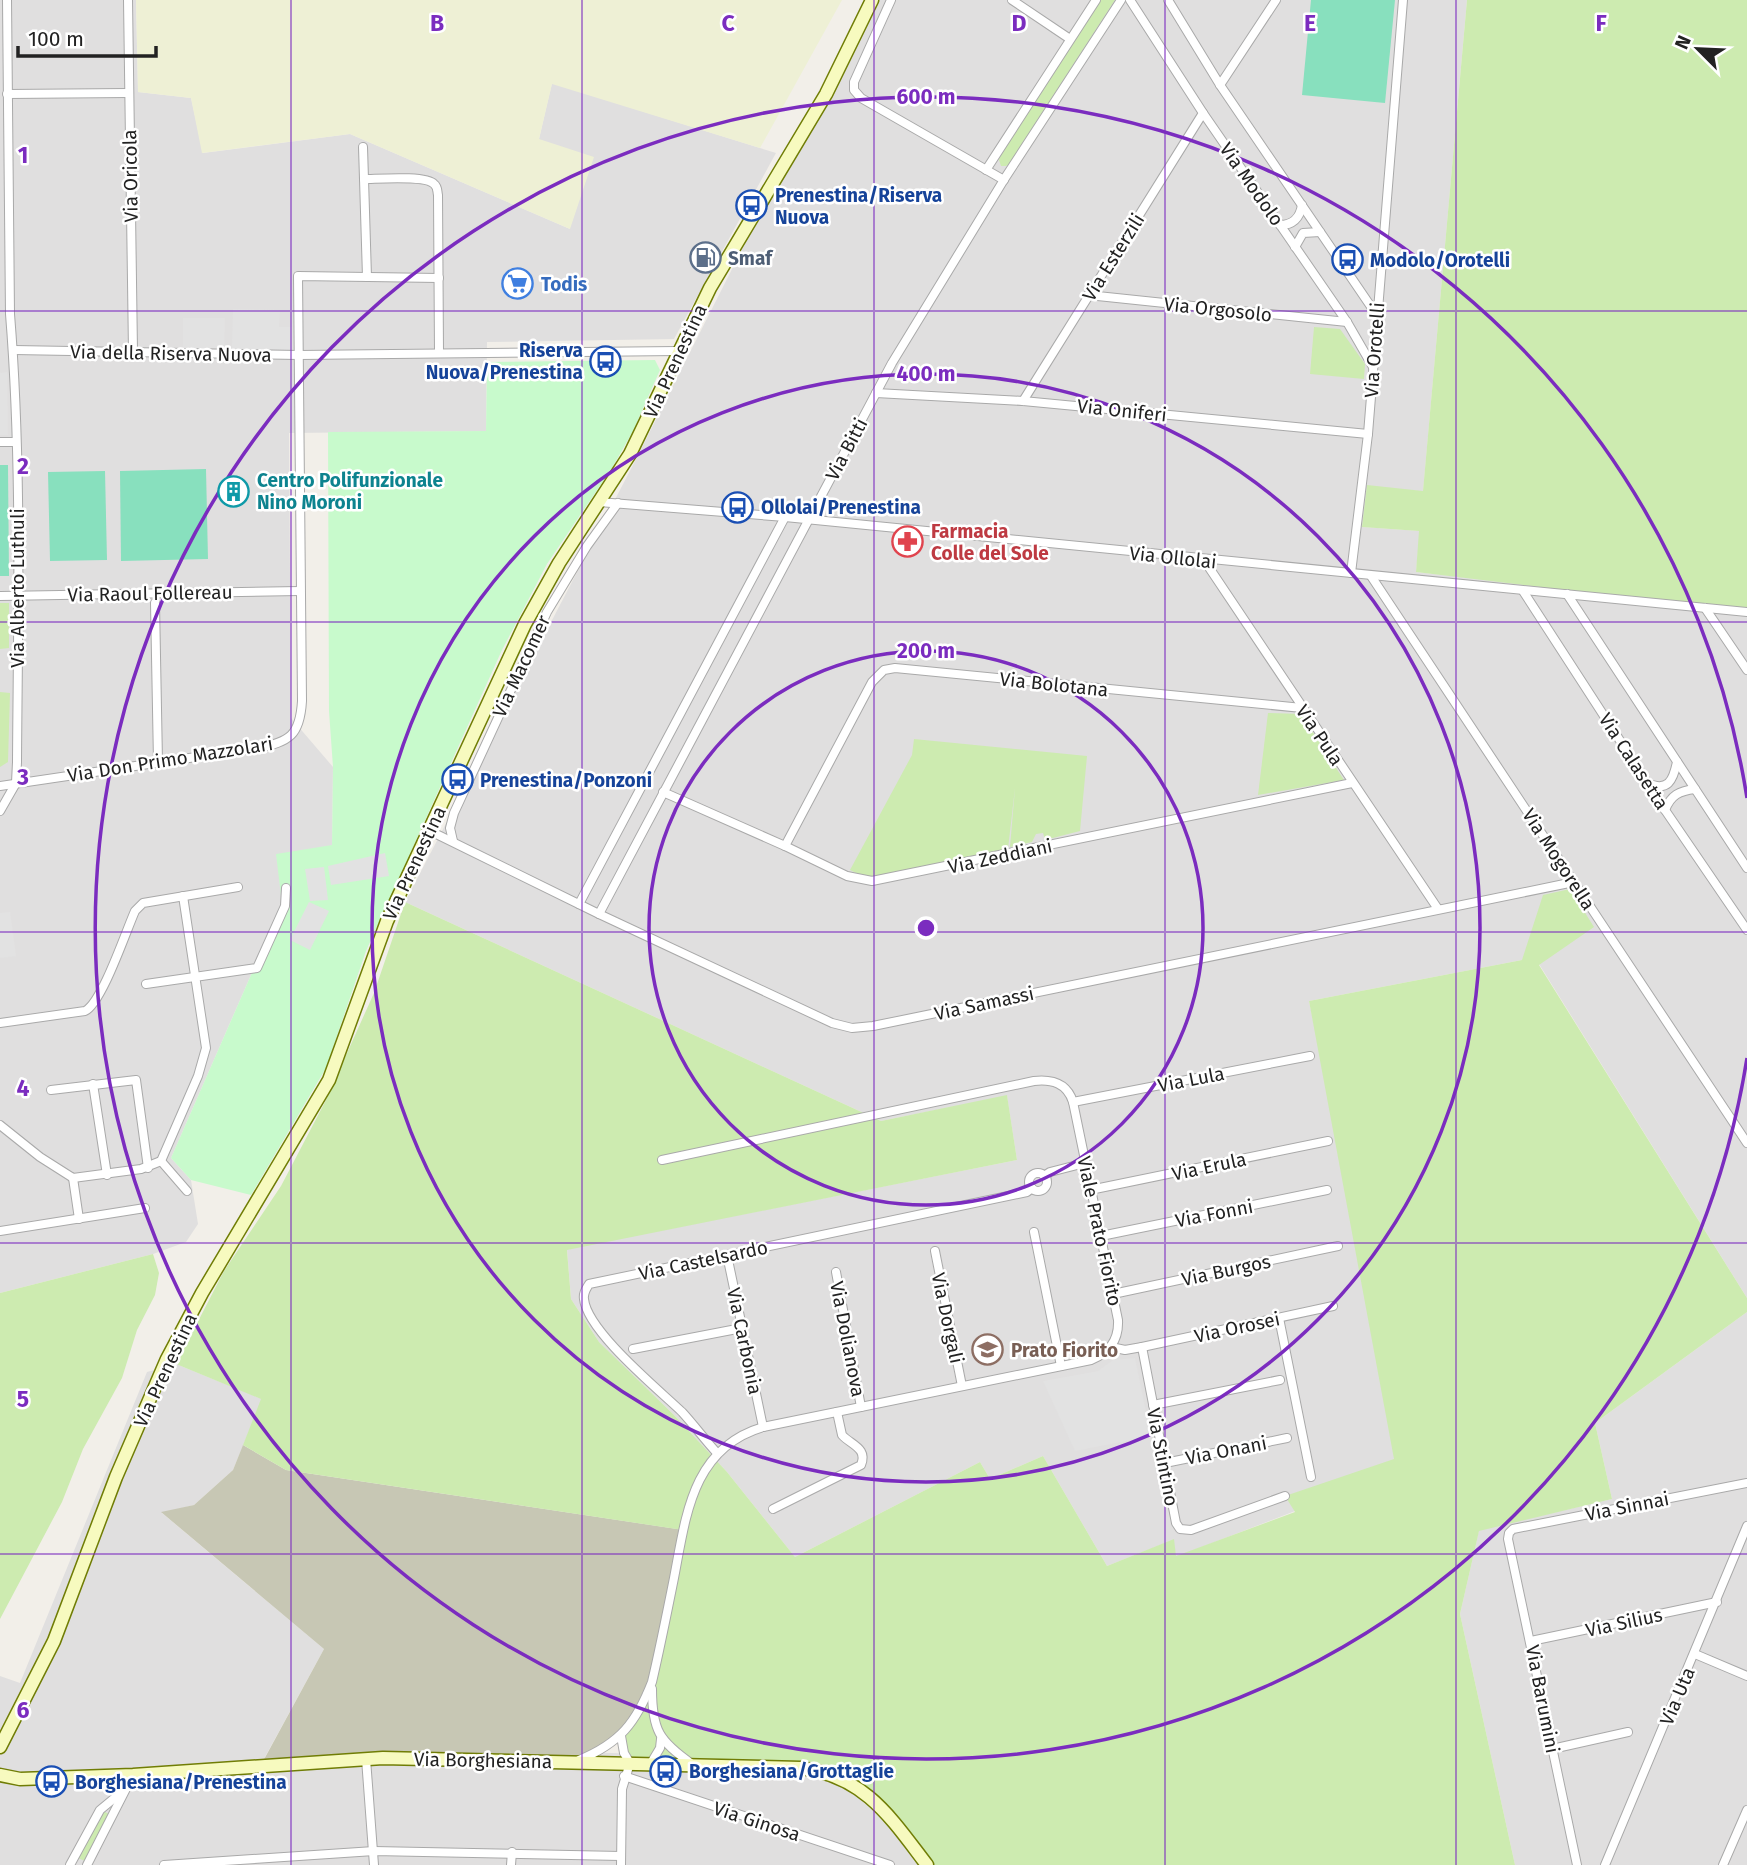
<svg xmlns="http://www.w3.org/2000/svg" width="1747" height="1865" font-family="'Fira Sans',sans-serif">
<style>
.residential{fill:#e0dfdf}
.construction{fill:#c7c7b4}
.farmland{fill:#eef0d5}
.grass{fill:#cdebb0}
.park{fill:#c8facc}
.pitch{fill:#88e0be}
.parking{fill:#e2e2e2}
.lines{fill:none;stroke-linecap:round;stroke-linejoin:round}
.street-casing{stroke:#a9a9a9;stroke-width:10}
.secondary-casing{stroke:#707d05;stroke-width:15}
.street{stroke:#fff;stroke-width:8}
.secondary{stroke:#f7fabf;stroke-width:12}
.grid{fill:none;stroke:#7b2cbf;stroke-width:2;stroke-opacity:0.55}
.ring{fill:none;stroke:#7b2cbf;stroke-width:3.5}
.labels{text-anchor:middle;stroke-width:5;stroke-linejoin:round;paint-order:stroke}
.street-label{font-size:19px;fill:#222;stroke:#fff}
.transit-label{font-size:19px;font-weight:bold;fill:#164399;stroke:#fff;text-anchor:start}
.service-label{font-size:19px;font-weight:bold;fill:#4e5e75;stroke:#fff;text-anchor:start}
.shop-label{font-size:19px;font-weight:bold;fill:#366cbe;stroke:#fff;text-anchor:start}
.culture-label{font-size:19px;font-weight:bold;fill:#0d838f;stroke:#fff;text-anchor:start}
.health-label{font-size:19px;font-weight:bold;fill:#be3a42;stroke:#fff;text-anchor:start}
.education-label{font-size:19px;font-weight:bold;fill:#785e54;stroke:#fff;text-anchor:start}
.grid-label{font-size:23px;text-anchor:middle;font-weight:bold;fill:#7b2cbf;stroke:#fff;stroke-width:5;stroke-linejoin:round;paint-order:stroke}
.centre{fill:#7b2cbf;stroke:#fff;stroke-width:3.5}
.ring-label{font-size:21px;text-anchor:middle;font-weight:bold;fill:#7b2cbf;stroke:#fff;stroke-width:5;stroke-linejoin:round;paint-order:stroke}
</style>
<rect width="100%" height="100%" fill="#f2efe9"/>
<g class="residential">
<path d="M 0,0 L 136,0 L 138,92 L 191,98 L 203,153 L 350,134 L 570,229 L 539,139 L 552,83 L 776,153 L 674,339 L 487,342 L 486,431 L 289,433 L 291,718 L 333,767 L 332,845 L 282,904 L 171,1158 L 191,1180 L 198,1224 L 186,1242 L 153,1254 L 0,1293 Z"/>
<path d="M 868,0 L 1467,0 L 1423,492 L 1363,527 L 1420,531 L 1416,572 L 1747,608 L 1747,1298 L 1539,964 L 1522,960 L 1309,1001 L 1405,1455 L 1295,1511 L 1176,1557 L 1173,1540 L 1107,1566 L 1043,1456 L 990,1479 L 980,1462 L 795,1557 L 727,1472 L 674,1415 L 599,1342 L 571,1299 L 567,1249 L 1017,1160 L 1007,1096 L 881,1121 L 405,902 L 633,465 Z"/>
<path d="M 1747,1312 L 1747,1865 L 1515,1865 L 1460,1614 L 1479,1530 L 1612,1499 L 1595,1423 Z"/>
<path d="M 176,1364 L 262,1399 L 233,1470 L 194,1505 L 162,1513 L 324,1649 L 265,1757 L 370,1747 L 695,1755 L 846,1770 L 934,1865 L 0,1865 L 0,1676 L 20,1683 L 147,1372 Z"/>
</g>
<path class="construction" d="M 243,1445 L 286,1470 L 684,1530 L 652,1682 L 624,1733 L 576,1762 L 261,1765 L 324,1649 L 161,1512 L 194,1505 L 233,1470 Z"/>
<path class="farmland" d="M 136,0 L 842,0 L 760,148 L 552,84 L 539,139 L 594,157 L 570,229 L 350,134 L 202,153 L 191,98 L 138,92 Z"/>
<g class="grass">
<path d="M 1100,0 L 1115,0 L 1009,164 L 1006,166 L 1001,166 L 999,160 L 1000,156 Z"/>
<path d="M 1467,0 L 1747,0 L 1747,612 L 1416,572 L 1419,531 L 1362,527 L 1367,485 L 1423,491 Z"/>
<path d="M 1314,327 L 1340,329 L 1365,364 L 1364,379 L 1310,374 Z"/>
<path d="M 0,603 L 9,603 L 9,648 L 0,649 Z"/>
<path d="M 0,692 L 10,693 L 8,762 L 0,767 Z"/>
<path d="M 1268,713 L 1301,714 L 1344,780 L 1258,795 Z"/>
<path d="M 914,739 L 1087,756 L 1080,831 L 1045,840 L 1043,833 L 1036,834 L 1032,842 L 1010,847 L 1015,788 L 1008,849 L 866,878 L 850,870 L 912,755 Z"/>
<path d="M 1570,889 L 1594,927 L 1539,965 L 1747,1298 L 1747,1312 L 1595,1423 L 1612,1499 L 1479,1531 L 1460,1614 L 1515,1865 L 927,1865 L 895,1824 L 829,1773 L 630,1763 L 624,1733 L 652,1682 L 683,1530 L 286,1470 L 243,1445 L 261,1399 L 176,1364 L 224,1271 L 281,1186 L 325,1102 L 374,993 L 405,902 L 881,1121 L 1007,1095 L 1017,1160 L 567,1250 L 571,1299 L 599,1342 L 674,1415 L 727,1472 L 795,1557 L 980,1462 L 990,1479 L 1043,1456 L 1107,1566 L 1174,1539 L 1176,1556 L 1295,1512 L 1285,1496 L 1394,1459 L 1309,1001 L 1522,960 L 1543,895 Z"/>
<path d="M 153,1254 L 159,1273 L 155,1295 L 137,1330 L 122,1378 L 83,1449 L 62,1502 L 0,1619 L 0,1293 Z"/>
<path d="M 103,1811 L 109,1814 L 85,1861 L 78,1858 Z"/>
</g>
<path class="park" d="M 655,360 L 660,370 L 633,431 L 612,468 L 547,564 L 502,650 L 366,951 L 326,1068 L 251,1195 L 191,1180 L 171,1158 L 282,904 L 276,854 L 332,845 L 333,767 L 329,711 L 328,432 L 486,431 L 487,362 Z"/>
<g class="pitch">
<path d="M 1311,0 L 1395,0 L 1385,103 L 1302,95 Z"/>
<path d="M 0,465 L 8,465 L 9,576 L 0,576 Z"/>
<path d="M 206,469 L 208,559 L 121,561 L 120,471 Z"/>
<path d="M 105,471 L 107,560 L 50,561 L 48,472 Z"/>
</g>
<g class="parking">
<path d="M 233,309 L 280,310 L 279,327 L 292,327 L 292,350 L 232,349 Z"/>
<path d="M 183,318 L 225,318 L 224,348 L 183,348 Z"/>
<path d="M 7,372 L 8,435 L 0,435 L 0,373 Z"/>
<path d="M 385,853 L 389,876 L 331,885 L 328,866 Z"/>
<path d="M 324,867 L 328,900 L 310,901 L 305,869 Z"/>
<path d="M 309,902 L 329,911 L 310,950 L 290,940 Z"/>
<path d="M 10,912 L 16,956 L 0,958 L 0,913 Z"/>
<path d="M 1135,1358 L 1151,1436 L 1075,1451 L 1043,1381 L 1098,1371 L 1113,1360 Z"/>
</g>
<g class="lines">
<defs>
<g id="street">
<path d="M 128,0 L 133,352"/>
<path d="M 891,0 L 854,82 L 854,90 L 861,98 L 1004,180"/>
<path d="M 1012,0 L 1070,39"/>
<path d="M 1130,0 L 1203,113 L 1347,322 L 1373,367"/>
<path d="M 1168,0 L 1220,85 L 1376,314"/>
<path d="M 1220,85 L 1276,0"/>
<path d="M 7,94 L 129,93"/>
<path d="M 363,147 L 364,179"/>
<path d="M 986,170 L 1096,0"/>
<path d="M 1280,225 C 1294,225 1300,217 1302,205"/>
<path d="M 1295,247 L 1303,233 L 1320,232"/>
<path d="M 367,277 L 364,179 C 377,179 426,175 434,184 C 438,187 437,191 438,195 L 439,353"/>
<path d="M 1088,295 L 1347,322"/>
<path d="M 14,350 L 299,355 L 678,351"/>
<path d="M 876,393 L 1023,401 L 1368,434"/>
<path d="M 1023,401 L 1203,113"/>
<path d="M 0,442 L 16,442"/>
<path d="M 599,502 L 785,517 L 1747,612"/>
<path d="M 1204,560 L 1438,909"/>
<path d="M 1351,573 L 1368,434 L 1403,0"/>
<path d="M 1371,576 L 1747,1143"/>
<path d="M 1523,591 L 1665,810 L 1747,930"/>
<path d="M 1567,594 L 1747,868"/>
<path d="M 0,596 L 300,591"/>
<path d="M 155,603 L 158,762"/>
<path d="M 1705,608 L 1747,670"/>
<path d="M 1647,783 C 1668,792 1673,781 1677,762"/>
<path d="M 0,786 L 257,748 C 290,742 300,735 302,701 L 298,276 L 439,278"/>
<path d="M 663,792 L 785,846 L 847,876 L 872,881 L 1352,783"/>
<path d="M 1665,810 C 1671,795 1679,791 1695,789"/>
<path d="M 0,811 L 16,783 L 17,762 C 18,613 22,462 10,314 L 7,0"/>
<path d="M 428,830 L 599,914 L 832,1023 L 852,1028 L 873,1026 L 1574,882"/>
<path d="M 453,841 L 450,828 L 454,813 L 547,612 L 587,546 L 618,503"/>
<path d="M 785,846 L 872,682 L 884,670 L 895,668 L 1302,708"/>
<path d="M 579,904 L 785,517"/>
<path d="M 599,914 L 892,363 L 1005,178 L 1121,0"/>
<path d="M 146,984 L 257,968 L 285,906 L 286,888"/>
<path d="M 0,1023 L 85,1011 C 102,1003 126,931 135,911 L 143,903 L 238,887"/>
<path d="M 93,1084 L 107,1175"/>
<path d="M 51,1090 L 136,1080 L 148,1168"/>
<path d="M 1073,1102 L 1310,1056"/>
<path d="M 0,1125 L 40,1157 L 73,1178 L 141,1169 L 161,1161 L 198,1076 L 206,1048 L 183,896"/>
<path d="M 161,1161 L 187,1191"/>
<circle cx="1038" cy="1182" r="9"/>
<path d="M 1044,1176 L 1050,1172 L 1085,1163"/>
<path d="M 73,1178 L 79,1219"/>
<path d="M 1090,1190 L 1328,1141"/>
<path d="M 0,1231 L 145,1208"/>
<path d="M 1034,1232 L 1061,1366"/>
<path d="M 1101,1236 L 1327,1190"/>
<path d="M 935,1251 L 962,1386"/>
<path d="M 727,1255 L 763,1427"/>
<path d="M 836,1272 L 861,1407"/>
<path d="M 1113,1294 L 1338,1246"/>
<path d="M 1279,1318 L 1311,1477"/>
<path d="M 1111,1347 L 1125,1350 L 1142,1347 L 1176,1523 L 1180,1529 L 1191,1530 L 1285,1496"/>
<path d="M 1142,1347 L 1333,1306"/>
<path d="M 633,1349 L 742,1328"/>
<path d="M 1153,1405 L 1280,1380"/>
<path d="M 717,1453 C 705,1440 694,1425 682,1412 C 658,1389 587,1331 584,1299 C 583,1293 586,1289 589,1284 L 1027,1192 L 1032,1188"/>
<path d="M 1165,1463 L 1287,1438"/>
<path d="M 773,1509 L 861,1465 C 868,1448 851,1445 842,1435 L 837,1412"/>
<path d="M 1531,1641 L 1717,1602"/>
<path d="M 1695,1654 L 1747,1676"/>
<path d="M 652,1689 C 652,1730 659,1741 692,1764"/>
<path d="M 621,1736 L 624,1753 L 630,1763 L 622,1789 L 621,1865"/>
<path d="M 1552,1749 L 1628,1732"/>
<path d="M 366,1759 L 374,1865"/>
<path d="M 579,1760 C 620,1743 636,1723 652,1682 C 660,1648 667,1613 674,1578 C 686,1516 692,1448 763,1427 L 1091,1360 C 1109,1353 1119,1340 1118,1320 L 1073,1102 C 1067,1083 1052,1079 1034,1081 L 662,1160"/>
<path d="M 651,1763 L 660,1748 L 661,1739"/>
<path d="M 624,1776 L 890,1865"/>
<path d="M 70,1865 L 100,1810 L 123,1791"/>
<path d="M 87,1865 L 133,1775"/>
<path d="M 164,1865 L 374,1851 L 621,1856"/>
<path d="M 511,1865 L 512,1852"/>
<path d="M 1577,1865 L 1508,1539 L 1509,1533 L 1513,1529 L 1747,1483"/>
<path d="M 1605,1865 L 1747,1526"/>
<path d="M 1723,1865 L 1747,1810"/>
</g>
<g id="secondary">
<path d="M 0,1747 L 54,1641 L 116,1477 L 167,1359 L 202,1293 L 329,1080 L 387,921 L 525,624 L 559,563 L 630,454 L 710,288 L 826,94 L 872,0"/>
<path d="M 0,1775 L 20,1779 L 133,1775 L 383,1758 L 801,1768 C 865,1776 891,1818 927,1865"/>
</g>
</defs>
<use href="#street" class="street-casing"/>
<use href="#secondary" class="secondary-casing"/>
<use href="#street" class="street"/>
<use href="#secondary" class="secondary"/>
</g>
<path class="grid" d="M 291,0 L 291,1865M 582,0 L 582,1865M 874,0 L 874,1865M 1165,0 L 1165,1865M 1456,0 L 1456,1865M 0,311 L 1747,311M 0,622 L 1747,622M 0,932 L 1747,932M 0,1243 L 1747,1243M 0,1554 L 1747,1554"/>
<g class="ring">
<circle cx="926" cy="928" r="277"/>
<circle cx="926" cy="928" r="554"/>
<path d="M1747 1058A831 831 0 1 1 1747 798"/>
</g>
<defs>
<symbol id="bus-ring" viewBox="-11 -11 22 22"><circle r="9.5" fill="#fff" stroke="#1a4fb4" stroke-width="1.5"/><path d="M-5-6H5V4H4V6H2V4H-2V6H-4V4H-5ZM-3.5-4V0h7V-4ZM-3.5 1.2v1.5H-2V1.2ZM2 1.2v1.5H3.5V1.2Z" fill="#1a4fb4"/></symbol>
<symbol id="fuel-ring" viewBox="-11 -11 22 22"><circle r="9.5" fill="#fff" stroke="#5c6f8a" stroke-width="1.5"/><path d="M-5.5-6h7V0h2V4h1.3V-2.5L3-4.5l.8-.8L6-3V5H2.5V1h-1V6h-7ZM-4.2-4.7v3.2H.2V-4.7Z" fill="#5c6f8a"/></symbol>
<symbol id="supermarket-ring" viewBox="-11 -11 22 22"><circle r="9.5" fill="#fff" stroke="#3f7fe0" stroke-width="1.5"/><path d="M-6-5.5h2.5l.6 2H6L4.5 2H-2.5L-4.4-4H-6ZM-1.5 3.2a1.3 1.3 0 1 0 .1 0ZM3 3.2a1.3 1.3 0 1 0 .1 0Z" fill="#3f7fe0"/></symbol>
<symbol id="building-ring" viewBox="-11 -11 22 22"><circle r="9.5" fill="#fff" stroke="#0f9aa8" stroke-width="1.5"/><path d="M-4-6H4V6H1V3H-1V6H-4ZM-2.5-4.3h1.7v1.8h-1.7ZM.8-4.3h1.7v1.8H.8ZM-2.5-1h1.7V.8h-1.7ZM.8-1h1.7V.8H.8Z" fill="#0f9aa8"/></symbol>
<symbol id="pharmacy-ring" viewBox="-11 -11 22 22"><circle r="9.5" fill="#fff" stroke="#e0444e" stroke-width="1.5"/><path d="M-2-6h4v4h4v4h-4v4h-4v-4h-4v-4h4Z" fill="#e0444e"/></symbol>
<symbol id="school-ring" viewBox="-11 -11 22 22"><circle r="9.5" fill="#fff" stroke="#8d6e63" stroke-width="1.5"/><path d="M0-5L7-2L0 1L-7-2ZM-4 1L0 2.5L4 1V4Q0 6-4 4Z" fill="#8d6e63"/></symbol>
</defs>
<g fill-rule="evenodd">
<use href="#bus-ring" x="734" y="188" width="35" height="35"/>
<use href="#fuel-ring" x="688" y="240" width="35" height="35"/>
<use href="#bus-ring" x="1330" y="242" width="35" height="35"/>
<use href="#supermarket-ring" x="500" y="266" width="35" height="35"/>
<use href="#bus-ring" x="588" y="344" width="35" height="35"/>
<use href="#building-ring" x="216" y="474" width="35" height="35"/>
<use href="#bus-ring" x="720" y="490" width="35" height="35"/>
<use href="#pharmacy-ring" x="890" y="524" width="35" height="35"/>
<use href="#bus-ring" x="440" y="762" width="35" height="35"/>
<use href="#school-ring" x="970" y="1332" width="35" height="35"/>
<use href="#bus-ring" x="648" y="1754" width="35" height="35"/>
<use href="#bus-ring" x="34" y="1764" width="35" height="35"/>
</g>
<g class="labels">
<g class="street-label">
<text transform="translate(130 176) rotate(-91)" y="7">Via Oricola</text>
<text transform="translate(1252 184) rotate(55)" y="7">Via Modolo</text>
<text transform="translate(1113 257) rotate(-58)" y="7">Via Esterzili</text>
<text transform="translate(1218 309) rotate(6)" y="7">Via Orgosolo</text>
<text transform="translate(1374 350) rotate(-86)" y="7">Via Orotelli</text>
<text transform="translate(171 353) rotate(1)" y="7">Via della Riserva Nuova</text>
<text transform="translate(675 361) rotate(-65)" y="7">Via Prenestina</text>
<text transform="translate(1122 410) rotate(6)" y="7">Via Oniferi</text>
<text transform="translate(846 449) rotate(-62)" y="7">Via Bitti</text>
<text transform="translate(1173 557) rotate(6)" y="7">Via Ollolai</text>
<text transform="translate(17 588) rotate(-90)" y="7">Via Alberto Luthuli</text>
<text transform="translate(150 593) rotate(-1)" y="7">Via Raoul Follereau</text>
<text transform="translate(521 666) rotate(-65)" y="7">Via Macomer</text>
<text transform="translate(1054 684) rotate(6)" y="7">Via Bolotana</text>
<text transform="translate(1320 735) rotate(56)" y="7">Via Pula</text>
<text transform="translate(170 759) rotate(-9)" y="7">Via Don Primo Mazzolari</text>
<text transform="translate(1634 761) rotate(57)" y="7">Via Calasetta</text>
<text transform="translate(1000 856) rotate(-12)" y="7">Via Zeddiani</text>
<text transform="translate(1559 859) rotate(57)" y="7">Via Mogorella</text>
<text transform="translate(414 863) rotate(-65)" y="7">Via Prenestina</text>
<text transform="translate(984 1003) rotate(-12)" y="7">Via Samassi</text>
<text transform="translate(1191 1079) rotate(-11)" y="7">Via Lula</text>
<text transform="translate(1209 1166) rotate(-12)" y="7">Via Erula</text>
<text transform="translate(1214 1213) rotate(-11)" y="7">Via Fonni</text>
<text transform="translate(1100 1231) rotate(78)" y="7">Viale Prato Fiorito</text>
<text transform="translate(703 1260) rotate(-12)" y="7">Via Castelsardo</text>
<text transform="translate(1226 1270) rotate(-12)" y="7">Via Burgos</text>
<text transform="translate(948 1318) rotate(78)" y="7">Via Dorgali</text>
<text transform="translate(1237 1327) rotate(-12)" y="7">Via Orosei</text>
<text transform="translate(848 1339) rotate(79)" y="7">Via Dolianova</text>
<text transform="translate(745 1341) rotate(78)" y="7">Via Carbonia</text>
<text transform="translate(165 1370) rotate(-65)" y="7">Via Prenestina</text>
<text transform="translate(1226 1450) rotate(-11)" y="7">Via Onani</text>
<text transform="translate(1163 1457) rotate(79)" y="7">Via Stintino</text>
<text transform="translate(1627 1506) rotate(-11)" y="7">Via Sinnai</text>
<text transform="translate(1624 1622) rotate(-12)" y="7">Via Silius</text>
<text transform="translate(1677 1696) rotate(-67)" y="7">Via Uta</text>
<text transform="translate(1543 1699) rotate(79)" y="7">Via Barumini</text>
<text transform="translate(483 1760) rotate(1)" y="7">Via Borghesiana</text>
<text transform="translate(757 1821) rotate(18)" y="7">Via Ginosa</text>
</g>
<g class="transit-label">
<text x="775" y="202">Prenestina/Riserva<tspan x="775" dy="22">Nuova</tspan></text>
<text x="1370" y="267">Modolo/Orotelli</text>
<text x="583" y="357" text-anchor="end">Riserva<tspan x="583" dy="22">Nuova/Prenestina</tspan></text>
<text x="761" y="514">Ollolai/Prenestina</text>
<text x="480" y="787">Prenestina/Ponzoni</text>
<text x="689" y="1778">Borghesiana/Grottaglie</text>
<text x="75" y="1789">Borghesiana/Prenestina</text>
</g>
<g class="service-label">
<text x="728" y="265">Smaf</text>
</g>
<g class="shop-label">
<text x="541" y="291">Todis</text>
</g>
<g class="culture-label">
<text x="257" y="487">Centro Polifunzionale<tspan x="257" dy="22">Nino Moroni</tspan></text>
</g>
<g class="health-label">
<text x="931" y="538">Farmacia<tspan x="931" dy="22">Colle del Sole</tspan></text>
</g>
<g class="education-label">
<text x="1011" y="1357">Prato Fiorito</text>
</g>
</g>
<g class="grid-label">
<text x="437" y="31">B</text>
<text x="728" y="31">C</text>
<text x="1019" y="31">D</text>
<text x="1310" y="31">E</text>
<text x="1601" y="31">F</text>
<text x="23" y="163">1</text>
<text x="23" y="474">2</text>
<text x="23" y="785">3</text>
<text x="23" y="1096">4</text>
<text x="23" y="1407">5</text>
<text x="23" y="1718">6</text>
</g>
<circle cx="926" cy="928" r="10" class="centre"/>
<g class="ring-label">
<text x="926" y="104">600 m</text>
<text x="926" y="381">400 m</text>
<text x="926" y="658">200 m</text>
</g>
<g transform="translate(1698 49) rotate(294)" stroke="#ffffff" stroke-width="5" paint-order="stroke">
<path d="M0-5L12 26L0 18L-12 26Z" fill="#222222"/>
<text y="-10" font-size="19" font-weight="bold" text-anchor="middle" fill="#222222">N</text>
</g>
<path d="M18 46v10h138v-10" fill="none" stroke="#222222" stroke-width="3.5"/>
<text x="28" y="46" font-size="21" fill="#222222" stroke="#ffffff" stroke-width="5" paint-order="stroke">100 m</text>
</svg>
